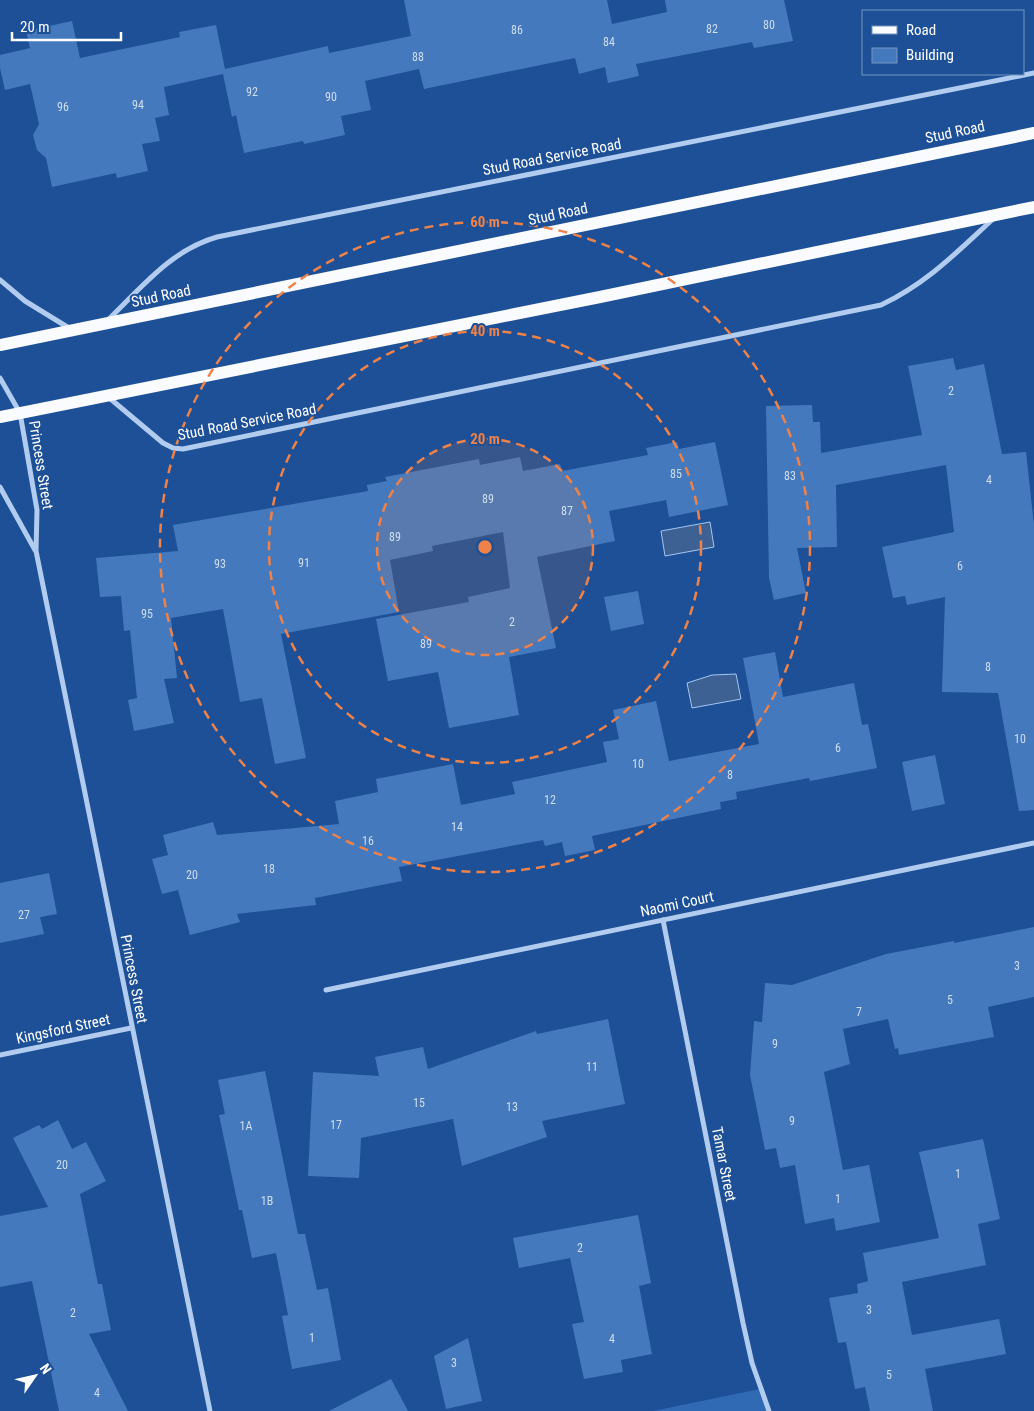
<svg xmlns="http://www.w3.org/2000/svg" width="1034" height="1411" font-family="'Roboto Condensed',sans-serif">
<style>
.green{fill:#316ab4}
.water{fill:#3d6193;stroke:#a4c7f1}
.building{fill:#4579bd}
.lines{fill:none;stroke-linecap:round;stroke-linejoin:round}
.street{stroke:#b1ccef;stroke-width:5}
.primary{stroke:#f9fbff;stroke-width:12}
.ring{fill:none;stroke:#ee8249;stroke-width:2.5;stroke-dasharray:9 6}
.labels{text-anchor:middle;stroke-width:4;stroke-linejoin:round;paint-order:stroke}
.number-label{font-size:12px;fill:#d0deee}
.street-label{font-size:15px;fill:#fff;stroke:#1d5096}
.centre{fill:#ee8249;stroke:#1d5096;stroke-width:2.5}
.ring-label{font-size:15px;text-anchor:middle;font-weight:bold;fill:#ee8249;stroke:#1d5096;stroke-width:4;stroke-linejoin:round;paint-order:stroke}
</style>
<rect width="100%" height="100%" fill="#1d5096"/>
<path class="green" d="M 760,1389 L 769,1411 L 653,1411 Z"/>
<g class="water">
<path d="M 710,522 L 714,547 L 665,556 L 661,531 Z"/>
<path d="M 736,674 L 741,699 L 692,708 L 687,683 L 712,675 Z"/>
</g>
<g class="building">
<path d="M 404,0 L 607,0 L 612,24 L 667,12 L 665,0 L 784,0 L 793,41 L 754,48 L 752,42 L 636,64 L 639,76 L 608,83 L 605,67 L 579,74 L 575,58 L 424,89 L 419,69 L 365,81 L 371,110 L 341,116 L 345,135 L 304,144 L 303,141 L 244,153 L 236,115 L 232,117 L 223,74 L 164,87 L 169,115 L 155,118 L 160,141 L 142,144 L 148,171 L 117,178 L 116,173 L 52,187 L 46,158 L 37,150 L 33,135 L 39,124 L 30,84 L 5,90 L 0,68 L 0,55 L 30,48 L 26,31 L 72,21 L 80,58 L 180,37 L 179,32 L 216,25 L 225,69 L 328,46 L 329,53 L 411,36 Z"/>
<path d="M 953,358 L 956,370 L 984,364 L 1002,454 L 1026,452 L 1034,525 L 1034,810 L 1019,811 L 998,693 L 942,692 L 945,597 L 907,605 L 905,596 L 893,598 L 882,547 L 954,532 L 946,465 L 836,485 L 837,547 L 797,548 L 806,593 L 774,600 L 769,578 L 766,406 L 812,405 L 813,422 L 820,422 L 821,453 L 922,435 L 908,366 Z"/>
<path d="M 677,442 L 679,449 L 715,442 L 728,505 L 669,517 L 666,500 L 609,511 L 615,541 L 537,557 L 556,648 L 509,657 L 519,715 L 449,728 L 438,672 L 388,681 L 376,619 L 469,602 L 468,597 L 510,588 L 503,532 L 432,546 L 433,551 L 390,560 L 399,612 L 281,634 L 306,758 L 275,764 L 262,698 L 240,702 L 223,609 L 171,618 L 177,678 L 164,679 L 174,723 L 134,731 L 128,700 L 137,698 L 130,630 L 124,631 L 121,596 L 100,597 L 96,558 L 178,551 L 173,525 L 368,491 L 367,485 L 387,481 L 385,477 L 479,459 L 480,465 L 520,457 L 523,471 L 560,464 L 562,471 L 648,455 L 646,448 Z"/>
<path d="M 638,591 L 644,624 L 611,631 L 604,597 Z"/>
<path d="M 775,652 L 783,697 L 854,683 L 862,725 L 868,724 L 877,768 L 810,781 L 809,778 L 736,792 L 737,799 L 720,802 L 721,809 L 592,836 L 595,850 L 565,856 L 562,842 L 545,846 L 543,840 L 399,867 L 402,881 L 315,898 L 316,905 L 237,914 L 240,922 L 190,935 L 178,890 L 162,894 L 152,859 L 168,855 L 163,835 L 213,822 L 217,835 L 339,824 L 335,801 L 378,792 L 376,779 L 453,764 L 461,805 L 515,794 L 512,782 L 607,762 L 603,742 L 619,739 L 613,710 L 656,701 L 669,761 L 759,744 L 743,658 Z"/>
<path d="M 935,755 L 945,804 L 912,811 L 902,762 Z"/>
<path d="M 49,873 L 57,914 L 40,917 L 44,934 L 0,943 L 0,883 Z"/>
<path d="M 1034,927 L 1034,997 L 988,1007 L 994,1037 L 899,1055 L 898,1048 L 895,1049 L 888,1019 L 843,1029 L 850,1064 L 824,1072 L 843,1170 L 869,1165 L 880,1222 L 836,1231 L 834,1218 L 805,1224 L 795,1165 L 780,1168 L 776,1148 L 765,1150 L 750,1075 L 754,1021 L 762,1022 L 765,983 L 792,985 L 886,954 L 954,941 L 954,943 Z"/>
<path d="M 608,1019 L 625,1104 L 542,1121 L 547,1137 L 462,1166 L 453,1119 L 361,1138 L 359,1178 L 308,1176 L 313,1072 L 379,1076 L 375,1057 L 423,1047 L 428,1069 L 536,1031 L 537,1034 Z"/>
<path d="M 265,1071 L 298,1234 L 305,1234 L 317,1290 L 328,1288 L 341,1360 L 292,1369 L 282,1316 L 288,1315 L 276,1253 L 252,1258 L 242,1210 L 239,1210 L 219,1115 L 225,1114 L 218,1080 Z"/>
<path d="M 58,1120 L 72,1149 L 86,1142 L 106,1181 L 80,1194 L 98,1284 L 102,1284 L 111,1330 L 89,1334 L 128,1411 L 59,1411 L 32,1281 L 0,1287 L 0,1216 L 48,1207 L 13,1138 L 39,1125 L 42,1129 Z"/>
<path d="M 983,1139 L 1000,1219 L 978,1224 L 986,1265 L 902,1282 L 912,1335 L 999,1319 L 1006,1354 L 925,1369 L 933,1411 L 870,1411 L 865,1387 L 855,1389 L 846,1342 L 838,1343 L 829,1298 L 858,1293 L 857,1284 L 868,1281 L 863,1253 L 939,1238 L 919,1152 Z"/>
<path d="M 638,1215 L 651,1283 L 639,1286 L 652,1354 L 621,1360 L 623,1372 L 584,1379 L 572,1324 L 584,1322 L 570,1258 L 519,1268 L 513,1238 Z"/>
<path d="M 468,1338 L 482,1401 L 446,1409 L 434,1356 Z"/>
<path d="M 391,1379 L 408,1411 L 329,1411 Z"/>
</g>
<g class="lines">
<g class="street">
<path d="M 0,280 L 25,301 L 69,328"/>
<path d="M 108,320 C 141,288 171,250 217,237 L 1034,73"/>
<path d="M 0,378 L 20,413 L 37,510 L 36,551 L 210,1411"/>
<path d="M 107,396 L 163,443 L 173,448 L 183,449 L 881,305 C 927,283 956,253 993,219"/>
<path d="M 0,487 L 35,550"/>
<path d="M 663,920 L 743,1323 L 752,1363 L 769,1411"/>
<path d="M 326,990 L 1034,843"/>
<path d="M 0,1055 L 131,1028"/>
</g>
<g class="primary">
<path d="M 0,345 L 1034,133"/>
<path d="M 0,417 L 600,297 L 1034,207"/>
</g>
</g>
<circle cx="485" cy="547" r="108" fill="#ee8249" fill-opacity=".12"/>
<g class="ring">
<circle cx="485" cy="547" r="108"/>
<circle cx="485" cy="547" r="216"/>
<circle cx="485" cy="547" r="325"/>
</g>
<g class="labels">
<g class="number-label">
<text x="769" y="29">80</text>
<text x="712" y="33">82</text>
<text x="517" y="34">86</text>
<text x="609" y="46">84</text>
<text x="418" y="61">88</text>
<text x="252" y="96">92</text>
<text x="331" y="101">90</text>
<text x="138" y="109">94</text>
<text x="63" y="111">96</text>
<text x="951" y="395">2</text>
<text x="676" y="478">85</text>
<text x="790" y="480">83</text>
<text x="989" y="484">4</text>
<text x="488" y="503">89</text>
<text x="567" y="515">87</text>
<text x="395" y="541">89</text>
<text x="304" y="567">91</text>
<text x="220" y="568">93</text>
<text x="960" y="570">6</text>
<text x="147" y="618">95</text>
<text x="512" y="626">2</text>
<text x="426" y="648">89</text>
<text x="988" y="671">8</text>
<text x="1020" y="743">10</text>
<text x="838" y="752">6</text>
<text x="638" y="768">10</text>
<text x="730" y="779">8</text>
<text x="550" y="804">12</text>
<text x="457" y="831">14</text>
<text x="368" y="845">16</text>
<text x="269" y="873">18</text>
<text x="192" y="879">20</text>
<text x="24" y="919">27</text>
<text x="1017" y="970">3</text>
<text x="950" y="1004">5</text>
<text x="859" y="1016">7</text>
<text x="775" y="1048">9</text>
<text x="592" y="1071">11</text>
<text x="419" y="1107">15</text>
<text x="512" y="1111">13</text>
<text x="792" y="1125">9</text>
<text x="336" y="1129">17</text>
<text x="246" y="1130">1A</text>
<text x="62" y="1169">20</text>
<text x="958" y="1178">1</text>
<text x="838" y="1203">1</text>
<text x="267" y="1205">1B</text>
<text x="580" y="1252">2</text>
<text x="869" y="1314">3</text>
<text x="73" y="1317">2</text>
<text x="312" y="1342">1</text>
<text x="612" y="1343">4</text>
<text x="454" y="1367">3</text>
<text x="889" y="1379">5</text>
<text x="97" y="1397">4</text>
</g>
<g class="street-label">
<text transform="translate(955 132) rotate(-12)" y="5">Stud Road</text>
<text transform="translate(552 157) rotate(-11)" y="5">Stud Road Service Road</text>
<text transform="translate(558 214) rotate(-12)" y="5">Stud Road</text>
<text transform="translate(161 296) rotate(-12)" y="5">Stud Road</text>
<text transform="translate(247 422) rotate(-11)" y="5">Stud Road Service Road</text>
<text transform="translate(41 465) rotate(81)" y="5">Princess Street</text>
<text transform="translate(677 904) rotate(-12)" y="5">Naomi Court</text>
<text transform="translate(134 979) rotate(79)" y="5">Princess Street</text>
<text transform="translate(63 1029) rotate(-12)" y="5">Kingsford Street</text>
<text transform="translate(724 1164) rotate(79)" y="5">Tamar Street</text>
</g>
</g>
<circle cx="485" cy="547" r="8" class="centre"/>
<g class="ring-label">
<text x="485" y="227">60 m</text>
<text x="485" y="336">40 m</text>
<text x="485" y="444">20 m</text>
</g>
<rect x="862" y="10" width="162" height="65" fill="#1d5096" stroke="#7796c0"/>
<rect x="872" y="26" width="25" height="8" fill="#f9fbff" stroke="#7796c0"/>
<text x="906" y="35" font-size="15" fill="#ffffff">Road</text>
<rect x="872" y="48" width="25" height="15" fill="#4579bd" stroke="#7796c0"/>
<text x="906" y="60" font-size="15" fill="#ffffff">Building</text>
<g transform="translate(35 1376) rotate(56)" stroke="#1d5096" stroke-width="4" paint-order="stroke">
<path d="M0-4L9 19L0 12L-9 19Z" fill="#ffffff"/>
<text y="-8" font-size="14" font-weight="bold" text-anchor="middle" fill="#ffffff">N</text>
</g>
<path d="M12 32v8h109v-8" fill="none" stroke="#ffffff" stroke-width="2.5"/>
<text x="20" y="32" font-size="15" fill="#ffffff" stroke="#1d5096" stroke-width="4" paint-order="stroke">20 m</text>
</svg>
